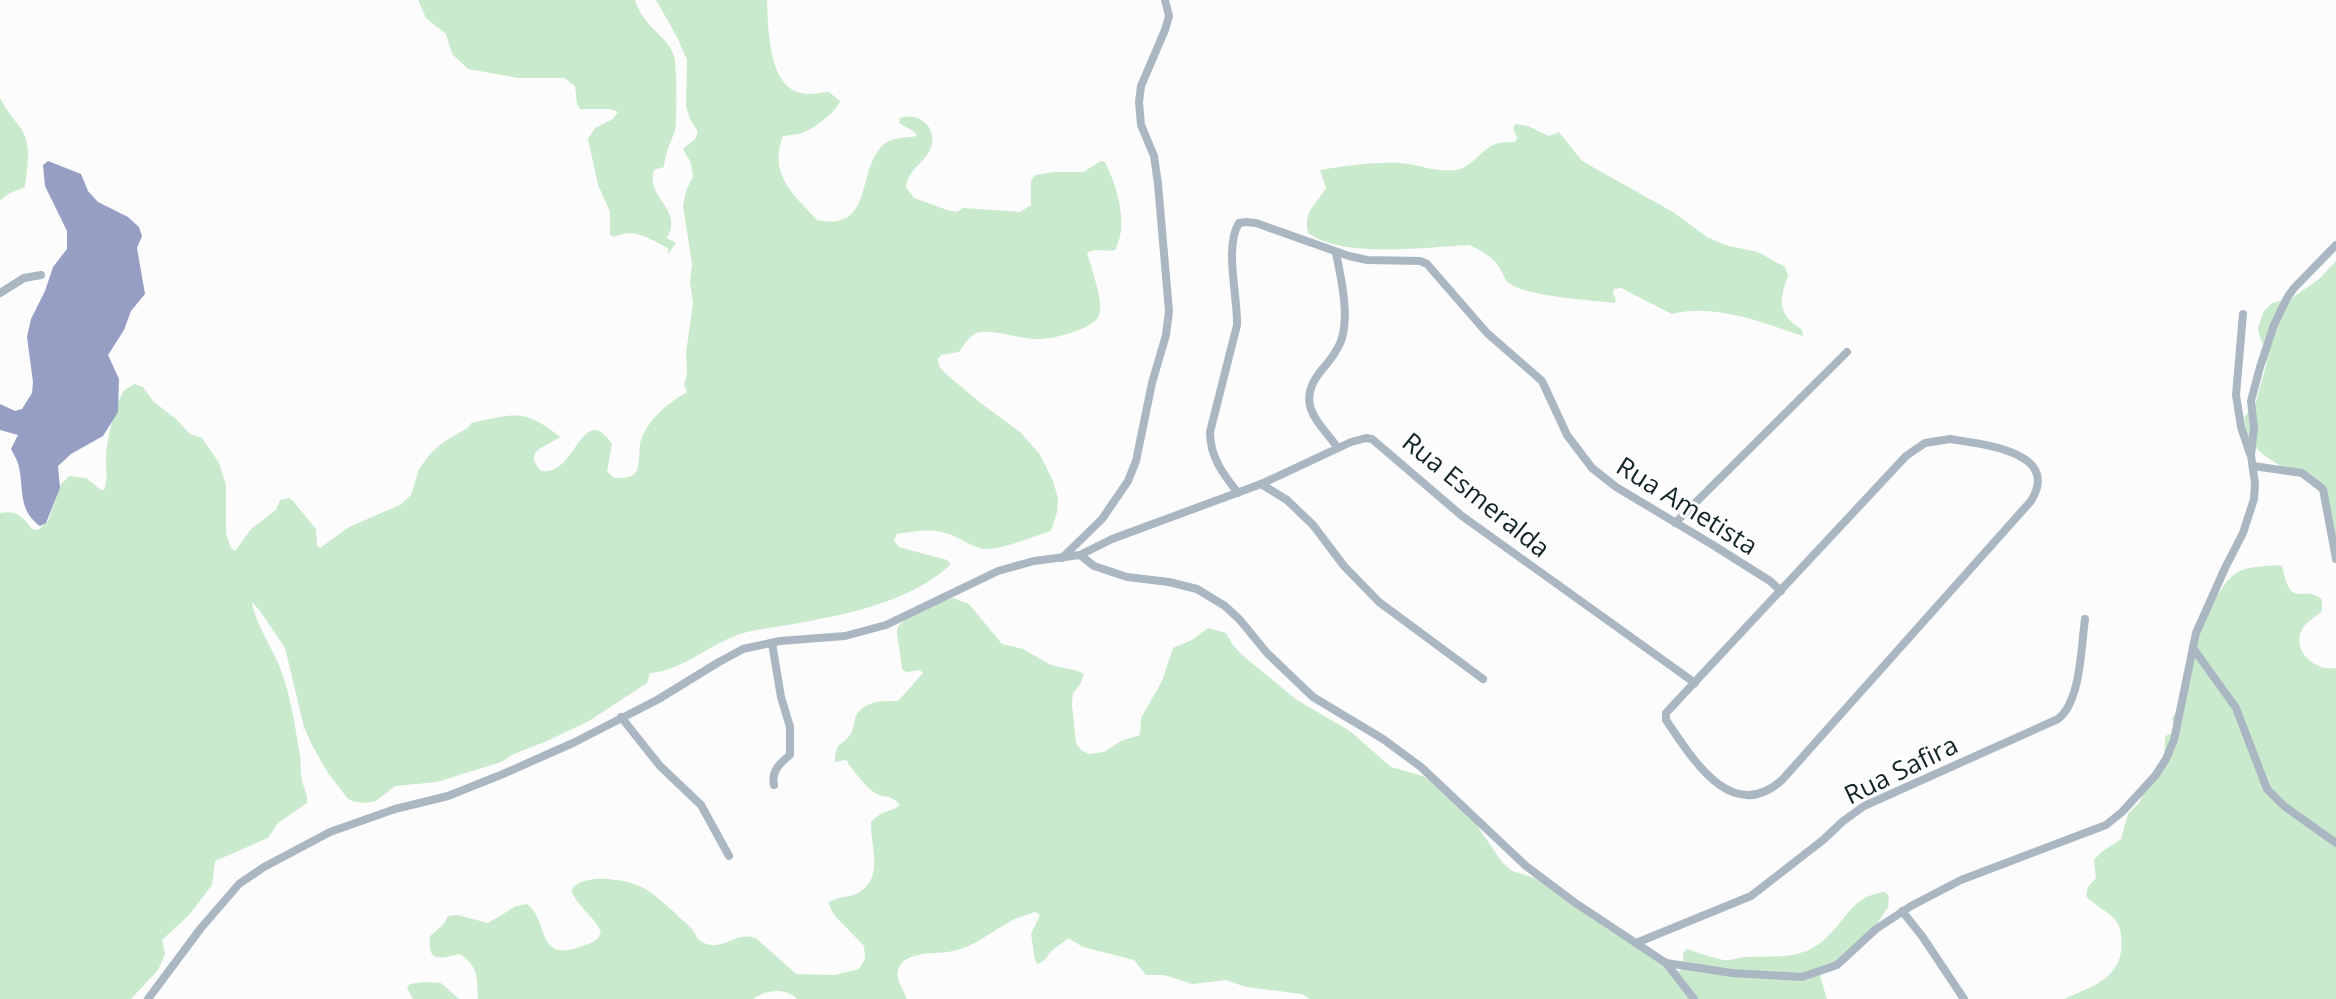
<svg xmlns="http://www.w3.org/2000/svg" width="2336" height="999" font-family="'Open Sans',sans-serif">
<style>
.green{fill:#caeacd}
.water{fill:#979ec4}
.lines{fill:none;stroke-linecap:round;stroke-linejoin:round}
.minor{stroke:#aab7c3;stroke-width:8}
.labels{text-anchor:middle;stroke-width:6;stroke-linejoin:round;paint-order:stroke}
.street-label{font-size:26px;fill:#132528;stroke:#fff}
</style>
<rect width="100%" height="100%" fill="#fcfcfc"/>
<g class="green">
<path d="M 418,0 L 635,0 C 643,27 667,35 674,56 C 677,64 677,123 675,131 C 670,144 665,153 664,167 L 654,170 C 645,199 684,208 667,238 L 676,243 L 668,254 L 668,248 C 649,239 635,227 614,237 L 610,235 L 610,212 L 598,185 L 588,139 L 595,128 L 613,119 L 618,112 L 610,109 L 580,109 L 577,104 L 575,86 L 564,78 L 518,78 L 468,69 L 452,54 L 446,34 L 426,18 Z"/>
<path d="M 656,0 L 767,0 C 768,25 768,83 798,92 C 808,96 818,93 829,92 L 840,101 C 837,111 815,128 804,132 C 798,135 789,135 783,136 C 768,174 793,194 817,220 C 873,232 857,173 881,147 C 890,137 904,138 917,136 L 913,131 L 899,123 L 900,118 C 921,111 939,130 930,150 C 923,164 907,171 906,187 L 914,198 L 950,211 L 957,212 L 963,208 L 1020,212 L 1031,205 L 1031,181 L 1035,175 L 1054,172 L 1083,172 L 1101,161 L 1105,162 C 1117,186 1129,225 1115,250 C 1107,252 1094,248 1087,253 C 1091,268 1104,301 1099,315 C 1095,329 1051,340 1037,339 C 1019,339 999,330 981,332 C 970,333 965,344 959,352 L 941,355 L 938,359 L 939,366 L 946,374 L 982,404 L 1020,432 L 1039,453 L 1053,481 L 1058,498 L 1057,512 L 1051,531 C 1034,536 1006,548 989,549 C 977,550 965,541 954,536 C 935,527 917,531 897,534 L 894,540 L 899,547 L 947,560 L 950,563 L 949,566 C 907,604 842,615 788,625 C 772,628 756,629 740,634 C 708,645 684,670 650,673 L 647,683 L 589,721 L 547,741 L 514,754 L 501,762 L 437,782 L 395,786 L 376,801 L 366,803 L 355,802 L 348,799 L 328,773 L 312,745 L 304,727 L 285,648 L 260,611 L 252,602 C 254,621 274,651 281,670 C 291,697 295,727 300,755 C 301,763 300,772 302,780 C 304,790 308,793 307,803 L 278,823 L 268,838 L 215,861 L 212,885 L 190,914 L 162,940 L 165,954 L 158,970 L 131,999 L 0,999 L 0,513 C 17,510 22,516 32,529 L 38,530 L 48,521 L 61,484 L 69,476 L 86,478 L 101,490 L 104,490 C 108,479 106,470 106,459 C 106,444 115,402 124,391 C 125,389 133,385 135,384 L 143,387 L 154,402 L 176,419 L 190,434 L 202,438 L 219,463 L 226,485 L 226,533 L 231,548 L 235,551 L 251,529 L 276,510 L 280,500 L 289,498 L 293,501 L 316,529 L 317,546 L 320,548 L 349,527 L 400,505 L 411,495 L 419,469 L 430,454 L 442,443 L 469,427 L 471,423 C 514,414 524,408 560,437 C 545,448 522,450 541,471 C 576,477 582,399 612,444 L 607,471 L 614,478 C 622,478 633,479 637,470 C 640,462 639,452 640,444 C 646,420 668,403 687,392 L 684,384 L 687,375 L 686,353 L 693,303 L 690,282 L 692,264 L 683,206 L 686,191 L 693,176 L 691,163 L 683,149 L 695,139 L 698,132 L 690,119 L 686,106 L 687,60 L 677,37 Z"/>
<path d="M 0,98 C 6,110 14,119 22,130 C 32,147 27,168 25,187 L 8,194 L 0,201 Z"/>
<path d="M 1515,124 L 1528,126 L 1549,136 L 1559,132 L 1582,161 L 1673,212 L 1707,237 L 1725,245 L 1758,252 L 1785,267 L 1788,275 C 1779,302 1777,313 1802,330 L 1803,336 C 1763,323 1714,303 1672,314 L 1621,288 L 1614,289 L 1613,292 L 1616,301 L 1614,303 C 1590,300 1526,297 1509,283 C 1504,279 1503,273 1499,267 C 1493,257 1480,250 1469,245 C 1425,247 1345,259 1308,233 C 1303,210 1317,204 1326,188 L 1320,170 C 1346,166 1373,162 1400,163 C 1418,164 1437,173 1456,170 C 1470,168 1479,153 1491,146 C 1498,142 1507,142 1515,142 L 1517,138 L 1513,128 Z"/>
<path d="M 2336,261 L 2336,540 C 2333,527 2331,508 2324,498 C 2306,469 2264,468 2248,436 C 2245,431 2245,423 2244,417 L 2255,405 L 2266,366 L 2267,351 L 2260,338 L 2258,328 L 2264,311 L 2272,303 L 2292,298 L 2319,279 Z"/>
<path d="M 2275,565 L 2282,566 C 2292,612 2300,583 2322,599 L 2322,611 C 2317,616 2306,622 2303,628 C 2289,650 2316,672 2336,668 L 2336,999 L 2064,999 C 2088,988 2116,981 2121,952 C 2122,944 2122,934 2119,926 C 2114,913 2095,907 2086,896 L 2088,887 L 2096,878 L 2094,860 L 2100,853 L 2121,839 L 2128,814 L 2139,803 L 2152,777 L 2164,760 L 2165,738 L 2167,735 L 2176,732 L 2172,718 C 2189,696 2187,672 2195,647 C 2202,626 2219,582 2238,572 C 2248,566 2264,567 2275,565 Z"/>
<path d="M 953,598 L 969,604 L 1002,644 L 1023,649 L 1051,665 L 1078,671 L 1084,674 L 1081,683 L 1073,693 L 1072,704 L 1076,743 L 1081,750 L 1089,754 L 1104,752 L 1121,741 L 1140,735 L 1141,718 L 1162,681 L 1173,648 L 1192,640 L 1208,628 L 1226,633 L 1232,644 L 1242,655 L 1297,700 L 1350,731 L 1391,767 L 1423,776 L 1450,796 L 1472,818 L 1502,862 L 1512,871 L 1558,885 L 1607,929 L 1678,971 L 1684,969 L 1683,953 L 1687,949 C 1699,953 1711,957 1723,960 C 1731,961 1739,957 1747,957 C 1775,956 1801,960 1824,940 C 1846,921 1852,895 1885,892 L 1889,896 L 1888,907 L 1862,946 L 1843,954 L 1820,976 L 1827,999 L 1310,999 L 1302,994 L 1246,987 L 1226,980 L 1192,984 L 1164,975 L 1146,975 L 1134,960 L 1083,947 L 1068,938 C 1063,943 1059,945 1054,949 C 1046,955 1049,959 1038,964 L 1035,960 L 1031,934 L 1040,915 L 1035,912 C 1027,915 1018,917 1011,921 C 991,932 971,949 948,952 C 934,954 903,951 898,970 C 895,980 904,990 907,999 L 797,999 C 785,987 765,990 753,999 L 478,999 C 477,977 479,968 460,954 C 440,958 427,964 430,936 L 443,925 L 448,916 L 458,915 L 488,923 L 516,906 L 527,904 C 550,922 535,962 580,947 C 590,943 597,942 601,933 C 597,918 579,909 572,892 L 573,887 C 584,879 595,878 608,879 C 641,882 651,891 674,912 C 679,918 687,923 692,929 C 697,935 696,940 704,943 C 724,952 738,929 757,939 L 796,974 L 834,975 L 859,969 L 865,959 L 864,946 L 834,915 L 828,903 C 837,896 849,898 858,893 C 885,878 870,846 871,822 C 883,809 891,813 900,805 C 887,792 889,800 877,794 C 867,789 852,769 846,760 L 835,762 C 836,740 840,748 850,735 C 854,729 854,721 856,716 C 864,700 883,701 898,701 L 923,673 L 920,670 L 906,672 L 902,669 C 902,661 896,634 897,630 C 900,616 940,601 953,598 Z"/>
<path d="M 423,982 L 441,983 L 459,999 L 413,999 L 407,988 L 410,984 Z"/>
</g>
<path class="water" d="M 48,161 L 81,174 L 88,191 L 98,202 L 128,217 L 139,227 L 142,236 L 137,248 L 145,294 L 131,311 L 124,330 L 108,355 L 119,379 L 118,412 L 103,436 L 71,454 L 58,466 L 60,488 L 46,523 L 40,526 C 18,510 24,491 19,467 C 18,461 14,455 11,449 L 18,435 L 0,430 L 0,404 L 15,411 L 22,409 L 32,393 L 33,382 L 27,337 L 31,319 L 45,291 L 53,267 L 67,249 L 67,231 L 45,186 L 43,165 Z"/>
<g class="lines">
<g class="minor">
<path d="M 1336,253 C 1341,278 1350,315 1341,341 C 1337,352 1328,363 1320,372 C 1295,404 1318,421 1338,448"/>
<path d="M 0,293 L 24,278 L 41,275"/>
<path d="M 2243,314 L 2236,395 L 2241,427 L 2250,454"/>
<path d="M 1950,439 C 1980,444 2062,451 2031,501 L 1782,780 C 1731,826 1691,756 1666,720 L 1666,713 L 1906,456 L 1925,443 Z"/>
<path d="M 2253,466 L 2302,473 L 2323,489 L 2336,559"/>
<path d="M 1261,484 L 1287,500 L 1313,525 L 1344,566 L 1379,602 L 1483,679"/>
<path d="M 1238,493 C 1223,474 1210,457 1210,432 L 1237,325 C 1238,298 1224,246 1239,223 L 1246,222 L 1256,223 L 1349,256 L 1367,260 L 1420,261 L 1427,264 L 1487,333 L 1542,381 L 1567,435 L 1592,468 L 1616,487 L 1713,545 L 1770,581 L 1781,591"/>
<path d="M 1675,523 L 1847,352"/>
<path d="M 1080,555 L 1112,539 L 1261,484 L 1351,442 L 1366,438 L 1372,439 L 1462,516 L 1695,683"/>
<path d="M 1062,558 L 1102,519 L 1128,481 L 1136,461 L 1152,383 L 1166,335 L 1169,311 L 1158,184 L 1154,156 L 1141,125 L 1139,102 L 1141,86 L 1165,30 L 1169,16 L 1165,0"/>
<path d="M 772,643 L 781,697 L 790,727 L 790,755 C 780,763 771,771 774,785"/>
<path d="M 2193,648 L 2236,708 L 2267,789 L 2284,806 L 2336,843"/>
<path d="M 621,717 L 660,766 L 701,805 L 729,856"/>
<path d="M 1902,911 L 1922,936 L 1964,999"/>
<path d="M 1636,943 L 1751,896 L 1823,840 L 1842,822 L 1864,806 L 2058,719 C 2081,701 2081,647 2085,619"/>
<path d="M 1666,963 L 1694,999"/>
<path d="M 148,999 L 201,928 L 239,884 L 264,867 L 330,832 L 395,809 L 448,796 L 503,774 L 573,743 L 657,700 L 719,662 L 743,649 L 780,641 L 845,636 L 886,625 L 998,571 L 1034,561 L 1080,555 L 1094,566 L 1127,577 L 1169,582 L 1197,589 L 1225,606 L 1240,620 L 1267,653 L 1313,697 L 1383,739 L 1421,767 L 1526,866 L 1574,902 L 1666,963 L 1732,973 L 1802,977 L 1837,965 L 1876,929 L 1911,906 L 1961,880 L 2106,825 L 2122,812 L 2155,776 L 2166,759 L 2174,740 L 2196,633 L 2225,568 L 2243,533 L 2254,499 L 2255,484 L 2251,455 L 2254,428 L 2251,401 L 2260,367 L 2274,325 L 2287,298 L 2294,288 L 2336,245"/>
</g>
</g>
<g class="labels">
<g class="street-label">
<text transform="translate(1476 495) rotate(39)" y="9">Rua Esmeralda</text>
<text transform="translate(1687 506) rotate(32)" y="9">Rua Ametista</text>
<text transform="translate(1901 770) rotate(-26)" y="9">Rua Safira</text>
</g>
</g>
</svg>
